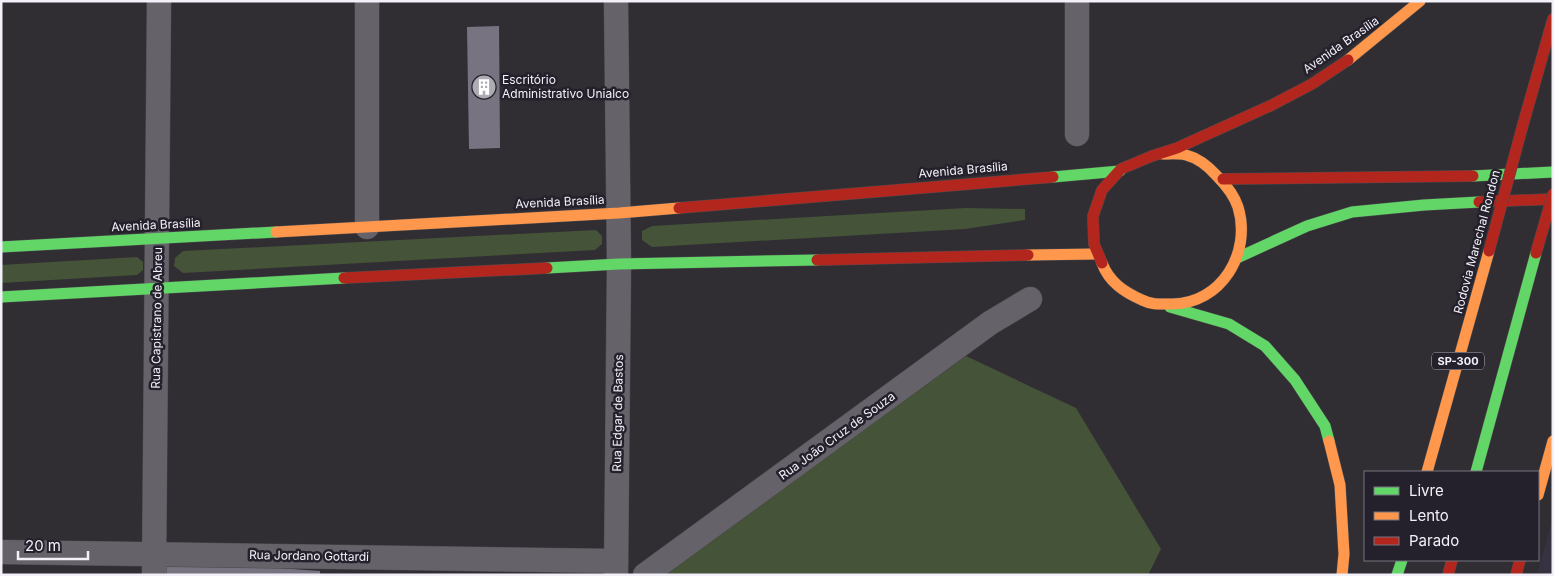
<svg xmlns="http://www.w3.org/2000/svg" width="1554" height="576" font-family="Inter,sans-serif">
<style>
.built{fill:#373242}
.green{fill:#455338}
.building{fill:#787381}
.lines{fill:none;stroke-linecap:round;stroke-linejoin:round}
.street-casing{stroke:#4b4a4e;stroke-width:25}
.fast-casing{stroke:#4b4a4e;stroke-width:12}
.slow-casing{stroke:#4b4a4e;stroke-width:12}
.jam-casing{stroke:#4b4a4e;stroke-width:12}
.street{stroke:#65626a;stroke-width:24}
.fast{stroke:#63d668;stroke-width:11}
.slow{stroke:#ff974d;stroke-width:11}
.jam{stroke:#b3261e;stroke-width:11}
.jam-bridge-casing{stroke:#4b4a4e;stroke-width:12;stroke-linecap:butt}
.jam-bridge{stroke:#b3261e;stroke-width:11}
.labels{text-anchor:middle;stroke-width:5;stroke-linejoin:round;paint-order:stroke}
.shield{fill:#25212c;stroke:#b4b2bb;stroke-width:1}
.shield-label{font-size:11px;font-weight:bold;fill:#f2f0f8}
.street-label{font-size:12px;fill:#f2f0f8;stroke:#25212c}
.poi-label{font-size:12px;fill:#f2f0f8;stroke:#25212c;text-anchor:start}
</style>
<rect width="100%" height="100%" fill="#302e33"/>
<path class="built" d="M 1553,517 L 1553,575 L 1537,575 Z"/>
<g class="green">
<path d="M 966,208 L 1025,209 L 1025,220 L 965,229 L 652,247 L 642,240 L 642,231 L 652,226 Z"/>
<path d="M 596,230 L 602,236 L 602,244 L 595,250 L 183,273 L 174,266 L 175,258 L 183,251 Z"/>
<path d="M 137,257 L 143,262 L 143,270 L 137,275 L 1,283 L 1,265 Z"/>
<path d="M 966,356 L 1076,408 L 1161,549 L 1148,575 L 662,575 Z"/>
</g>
<g class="building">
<path d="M 499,26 L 500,148 L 469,149 L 467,27 Z"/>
<path d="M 157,559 L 320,571 L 320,575 L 157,575 Z"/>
</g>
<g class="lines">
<defs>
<g id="street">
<path d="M 1077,1 L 1077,134"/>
<path d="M 367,227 L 367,1"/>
<path d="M 1,552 L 616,561"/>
<path d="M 154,575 L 159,1"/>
<path d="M 616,575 L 619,264 L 616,1"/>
<path d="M 645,575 L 990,323 L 1030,299"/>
</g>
<g id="fast">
<path d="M 1473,176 L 1553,172"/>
<path d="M 1053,177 L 1120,171"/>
<path d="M 1,247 L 276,232"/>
<path d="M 1237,258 L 1307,226 L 1352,212 L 1424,205 L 1479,202"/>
<path d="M 547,268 L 619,264 L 817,260"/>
<path d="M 1,297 L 344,278"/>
<path d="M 1170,307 L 1229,324 L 1265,346 L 1295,380 L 1325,426 L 1329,441"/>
<path d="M 1476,472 L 1536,253"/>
<path d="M 1397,575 L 1402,560"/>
</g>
<g id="slow">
<path d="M 1348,60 L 1420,1"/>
<path d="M 276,232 L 619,213 L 679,208"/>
<path d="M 1028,255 L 1096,254"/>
<path d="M 1102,263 C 1109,282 1124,292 1142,300 C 1152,305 1161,304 1172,304 C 1221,304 1252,253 1238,207 C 1234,195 1226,185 1217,176 C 1209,167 1198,158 1186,155 C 1178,153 1170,154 1163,154"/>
<path d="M 1329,441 L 1340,485 L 1344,554 L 1342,575"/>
<path d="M 1427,472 L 1489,251"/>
<path d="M 1538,495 L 1553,441"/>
</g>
<g id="jam">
<path d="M 1522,128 L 1553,19"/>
<path d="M 1223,179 L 1473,176"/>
<path d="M 1479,202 L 1553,199"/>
<path d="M 679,208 L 1053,177"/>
<path d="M 817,260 L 1028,255"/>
<path d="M 1102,263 L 1094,244 L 1093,216 L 1102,190 L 1121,169 L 1152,156 L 1177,148 L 1272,105 L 1312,84 L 1348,60"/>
<path d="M 344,278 L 547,268"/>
<path d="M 1448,575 L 1452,560"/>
<path d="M 1516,575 L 1520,560"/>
</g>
</defs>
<use href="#street" class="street-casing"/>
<use href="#fast" class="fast-casing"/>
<use href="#slow" class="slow-casing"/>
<use href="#jam" class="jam-casing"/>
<use href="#street" class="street"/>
<use href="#fast" class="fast"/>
<use href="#slow" class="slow"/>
<use href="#jam" class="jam"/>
<defs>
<g id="jam-bridge">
<path d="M 1489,251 L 1522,128"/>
<path d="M 1536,253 L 1553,194"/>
</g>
</defs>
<use href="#jam-bridge" class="jam-bridge-casing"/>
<use href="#jam-bridge" class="jam-bridge"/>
</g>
<defs>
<symbol id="building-disc" viewBox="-11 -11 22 22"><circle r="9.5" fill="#aeacb3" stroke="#25212c"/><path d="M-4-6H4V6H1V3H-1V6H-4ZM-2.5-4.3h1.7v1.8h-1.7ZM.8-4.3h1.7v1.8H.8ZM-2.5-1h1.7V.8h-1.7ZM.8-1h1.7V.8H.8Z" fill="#fff"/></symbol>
</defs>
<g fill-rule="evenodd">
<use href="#building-disc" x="470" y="73" width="28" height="28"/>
</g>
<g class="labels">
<rect class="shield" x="1432" y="352.5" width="52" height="17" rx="4"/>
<g class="shield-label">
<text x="1458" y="365">SP-300</text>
</g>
<g class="street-label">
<text transform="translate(1341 45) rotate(-35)" y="4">Avenida Brasília</text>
<text transform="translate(963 170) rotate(-5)" y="4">Avenida Brasília</text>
<text transform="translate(560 202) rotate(-3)" y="4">Avenida Brasília</text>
<text transform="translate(156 225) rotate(-3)" y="4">Avenida Brasília</text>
<text transform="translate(1477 242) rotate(-75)" y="4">Rodovia Marechal Rondon</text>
<text transform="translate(157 318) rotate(-89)" y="4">Rua Capistrano de Abreu</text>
<text transform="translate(618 413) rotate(-89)" y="4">Rua Edgar de Bastos</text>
<text transform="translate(837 436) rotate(-36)" y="4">Rua João Cruz de Souza</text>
<text transform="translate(309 556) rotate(1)" y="4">Rua Jordano Gottardi</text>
</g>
<g class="poi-label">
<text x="502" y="84">Escritório<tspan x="502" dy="14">Administrativo Unialco</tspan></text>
</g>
</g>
<rect width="1554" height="576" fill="none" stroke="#f2f0f8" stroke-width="5"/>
<rect x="1364" y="471" width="175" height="90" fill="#25212c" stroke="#77747e"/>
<rect x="1374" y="487" width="25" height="8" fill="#63d668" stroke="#77747e"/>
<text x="1409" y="496" font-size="15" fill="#f2f0f8">Livre</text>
<rect x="1374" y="512" width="25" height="8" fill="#ff974d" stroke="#77747e"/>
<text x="1409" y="521" font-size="15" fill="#f2f0f8">Lento</text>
<rect x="1374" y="537" width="25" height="8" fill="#b3261e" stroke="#77747e"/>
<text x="1409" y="546" font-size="15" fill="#f2f0f8">Parado</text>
<path d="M18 551v8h70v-8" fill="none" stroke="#f2f0f8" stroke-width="2.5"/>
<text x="25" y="551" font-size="15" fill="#f2f0f8" stroke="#25212c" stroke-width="4" paint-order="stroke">20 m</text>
</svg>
